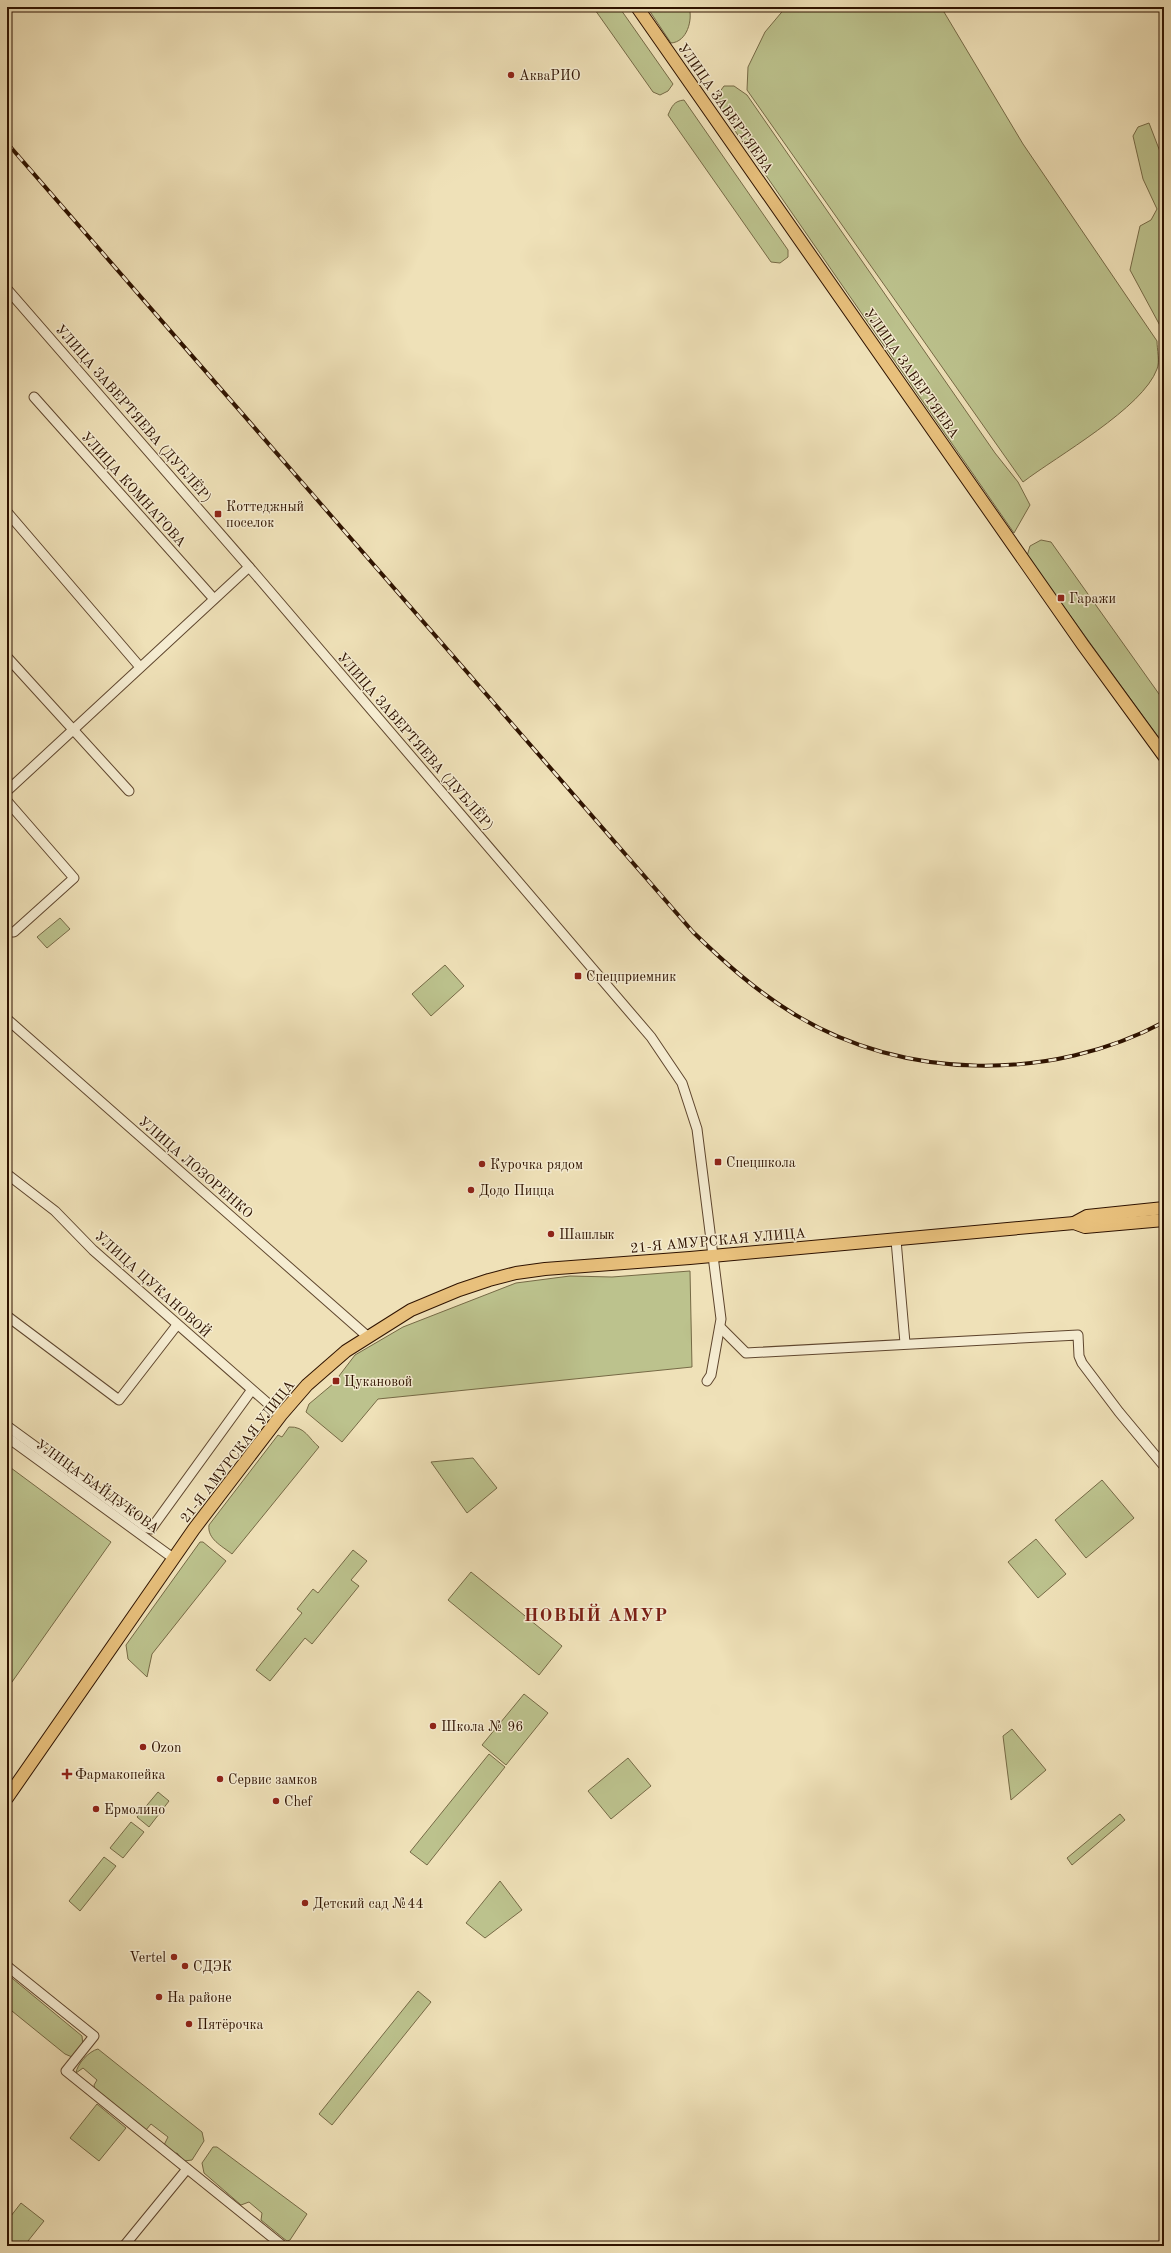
<svg xmlns="http://www.w3.org/2000/svg" width="1171" height="2253" font-family="'Old Standard TT',serif">
<style>
.green{fill:#bcc28d;stroke:#766a46}
.lines{fill:none;stroke-linecap:round;stroke-linejoin:round}
.minor-casing{stroke:#5f462e;stroke-width:11}
.major-casing{stroke:#2f1300;stroke-width:14}
.minor{stroke:#f5ecd1;stroke-width:9}
.major{stroke:#e8c07c;stroke-width:12}
.rail-casing{stroke:#2f1300;stroke-width:4}
.rail{stroke:#f5ecd1;stroke-width:2.5;stroke-dasharray:8;stroke-linecap:butt}
.poi-dot{fill:#8f2418;stroke:#f5ecd1;stroke-width:1.5}
.labels{text-anchor:middle;stroke-width:3;stroke-linejoin:round;paint-order:stroke}
.poi-label{font-size:14px;fill:#2f1300;stroke:#f5ecd1;text-anchor:start}
.street-label{font-size:14px;fill:#2f1300;stroke:#f5ecd1}
.district-label{font-size:18px;font-weight:bold;letter-spacing:1px;fill:#7a1f14;stroke:#f5ecd1}
</style>
<rect width="100%" height="100%" fill="#efe1b8"/>
<filter id="stains"><feTurbulence type="fractalNoise" baseFrequency=".005" numOctaves="4"/><feColorMatrix values="0 0 0 0 .2 0 0 0 0 .09 0 0 0 0 .02 0 0 0 .5 -.17"/></filter>
<radialGradient id="worn" r=".72"><stop offset=".6" stop-color="#630" stop-opacity="0"/><stop offset="1" stop-color="#630" stop-opacity=".3"/></radialGradient>
<g class="green">
<path d="M 593,7 L 619,7 L 673,84 L 668,91 L 660,95 L 653,92 Z"/>
<path d="M 647,7 L 689,7 C 693,20 687,42 671,43 Z"/>
<path d="M 786,7 L 941,7 L 1023,144 L 1157,341 C 1157,349 1160,362 1157,369 C 1143,408 1057,456 1023,482 L 747,90 L 748,67 L 765,32 Z"/>
<path d="M 724,86 L 734,86 L 747,95 L 995,453 L 1018,482 L 1030,505 L 1014,533 L 731,125 L 716,97 Z"/>
<path d="M 684,100 L 788,250 L 788,257 L 780,263 L 771,262 L 668,115 C 672,106 674,101 684,100 Z"/>
<path d="M 1149,123 L 1164,162 L 1164,333 L 1130,270 L 1140,226 L 1151,220 L 1157,209 L 1143,179 L 1133,136 L 1138,127 Z"/>
<path d="M 1041,540 L 1051,542 L 1164,701 L 1164,745 L 1027,556 L 1030,546 Z"/>
<path d="M 60,918 L 70,929 L 47,948 L 37,937 Z"/>
<path d="M 445,965 L 464,986 L 431,1016 L 412,994 Z"/>
<path d="M 690,1271 L 692,1367 L 378,1399 L 342,1442 L 306,1412 L 309,1404 L 340,1378 L 339,1376 L 355,1355 L 403,1327 L 516,1283 L 570,1276 L 612,1277 Z"/>
<path d="M 289,1427 C 305,1426 309,1439 319,1447 L 232,1554 C 222,1546 207,1539 209,1525 L 278,1435 L 282,1437 Z"/>
<path d="M 473,1458 L 497,1488 L 467,1513 L 431,1462 Z"/>
<path d="M 7,1465 L 111,1542 L 7,1689 Z"/>
<path d="M 1102,1480 L 1134,1518 L 1086,1558 L 1055,1520 Z"/>
<path d="M 1036,1539 L 1066,1574 L 1038,1598 L 1008,1562 Z"/>
<path d="M 200,1542 L 203,1542 L 226,1561 L 152,1654 L 147,1677 L 128,1659 L 126,1645 Z"/>
<path d="M 353,1550 L 367,1561 L 351,1580 L 359,1586 L 312,1644 L 305,1638 L 270,1681 L 256,1670 L 302,1613 L 297,1609 L 313,1589 L 318,1593 Z"/>
<path d="M 471,1572 L 562,1646 L 539,1675 L 448,1600 Z"/>
<path d="M 524,1694 L 548,1713 L 506,1765 L 482,1745 Z"/>
<path d="M 1012,1729 L 1046,1770 L 1011,1800 L 1003,1736 Z"/>
<path d="M 489,1754 L 505,1767 L 427,1865 L 410,1852 Z"/>
<path d="M 628,1758 L 651,1786 L 611,1819 L 588,1791 Z"/>
<path d="M 158,1792 L 169,1801 L 149,1827 L 137,1817 Z"/>
<path d="M 1120,1814 L 1125,1820 L 1072,1865 L 1067,1858 Z"/>
<path d="M 131,1822 L 144,1832 L 123,1858 L 110,1848 Z"/>
<path d="M 104,1857 L 116,1866 L 80,1911 L 69,1901 Z"/>
<path d="M 500,1881 L 522,1910 L 485,1938 L 466,1923 Z"/>
<path d="M 7,1974 L 82,2036 L 83,2046 L 72,2057 L 65,2054 L 7,2007 Z"/>
<path d="M 418,1991 L 431,2002 L 332,2125 L 319,2114 Z"/>
<path d="M 98,2049 L 202,2132 L 204,2141 L 192,2160 L 184,2161 L 177,2153 L 174,2154 L 164,2145 L 168,2137 L 151,2124 L 146,2130 L 95,2090 L 94,2085 L 97,2080 L 83,2068 L 76,2073 C 77,2064 89,2051 98,2049 Z"/>
<path d="M 97,2104 L 126,2128 L 99,2161 L 70,2138 Z"/>
<path d="M 213,2147 L 217,2147 L 307,2214 L 290,2240 L 287,2241 L 283,2238 L 261,2220 L 262,2213 L 249,2202 L 241,2205 L 204,2173 L 202,2163 Z"/>
<path d="M 21,2203 L 44,2221 L 24,2246 L 18,2246 L 7,2237 L 7,2221 Z"/>
</g>
<g class="lines">
<defs>
<g id="minor">
<path d="M 7,289 L 256,575 L 651,1037 L 682,1083 L 697,1129 L 721,1319 L 711,1375 L 707,1381"/>
<path d="M 34,397 L 214,599"/>
<path d="M 7,512 L 140,667"/>
<path d="M 7,657 L 129,791"/>
<path d="M 7,791 L 249,567"/>
<path d="M 7,801 L 74,878 L 14,932 L 7,932"/>
<path d="M 7,1019 L 367,1336"/>
<path d="M 7,1174 L 55,1211 L 93,1250 L 281,1415"/>
<path d="M 896,1240 L 905,1343"/>
<path d="M 7,1316 L 119,1400 L 177,1325"/>
<path d="M 720,1327 L 746,1353 L 1078,1335 L 1079,1356 L 1082,1363 L 1119,1412 L 1164,1466"/>
<path d="M 7,1426 L 147,1528 L 151,1529 L 251,1391"/>
<path d="M 7,1437 L 173,1558"/>
<path d="M 7,1966 L 94,2036 L 66,2071 L 283,2246"/>
<path d="M 124,2246 L 187,2169"/>
</g>
<g id="major">
<path d="M 637,7 L 1083,645 L 1164,756"/>
<path d="M 1074,1223 L 1087,1216 L 1164,1208"/>
<path d="M 7,1798 L 194,1529 L 281,1415 L 307,1385 L 346,1351 L 411,1310 L 459,1290 L 489,1280 L 516,1273 L 545,1269 L 690,1258 L 1074,1223 L 1085,1227 L 1164,1220"/>
</g>
</defs>
<use href="#minor" class="minor-casing"/>
<use href="#major" class="major-casing"/>
<use href="#minor" class="minor"/>
<use href="#major" class="major"/>
<defs>
<path id="rail" d="M 7,143 L 693,932 C 724,962 756,991 794,1014 C 903,1081 1052,1082 1164,1022"/>
</defs>
<use href="#rail" class="rail-casing"/>
<use href="#rail" class="rail"/>
</g>
<g class="poi-dot">
<circle cx="511" cy="75" r="4"/>
<rect x="214" y="510" width="8" height="8" rx="2"/>
<rect x="1057" y="594" width="8" height="8" rx="2"/>
<rect x="574" y="972" width="8" height="8" rx="2"/>
<rect x="714" y="1158" width="8" height="8" rx="2"/>
<circle cx="482" cy="1164" r="4"/>
<circle cx="471" cy="1190" r="4"/>
<circle cx="551" cy="1234" r="4"/>
<rect x="332" y="1377" width="8" height="8" rx="2"/>
<circle cx="433" cy="1726" r="4"/>
<circle cx="143" cy="1747" r="4"/>
<path d="M65 1768h4v4h4v4h-4v4h-4v-4h-4v-4h4z"/>
<circle cx="220" cy="1779" r="4"/>
<circle cx="276" cy="1801" r="4"/>
<circle cx="96" cy="1809" r="4"/>
<circle cx="305" cy="1903" r="4"/>
<circle cx="174" cy="1957" r="4"/>
<circle cx="185" cy="1966" r="4"/>
<circle cx="159" cy="1997" r="4"/>
<circle cx="189" cy="2024" r="4"/>
</g>
<g class="labels">
<g class="poi-label">
<text x="519" y="80">АкваРИО</text>
<text x="226" y="511">Коттеджный<tspan x="226" dy="16">поселок</tspan></text>
<text x="1069" y="603">Гаражи</text>
<text x="586" y="981">Спецприемник</text>
<text x="726" y="1167">Спецшкола</text>
<text x="490" y="1169">Курочка рядом</text>
<text x="479" y="1195">Додо Пицца</text>
<text x="559" y="1239">Шашлык</text>
<text x="344" y="1386">Цукановой</text>
<text x="441" y="1731">Школа № 96</text>
<text x="151" y="1752">Ozon</text>
<text x="75" y="1779">Фармакопейка</text>
<text x="228" y="1784">Сервис замков</text>
<text x="284" y="1806">Chef</text>
<text x="104" y="1814">Ермолино</text>
<text x="313" y="1908">Детский сад №44</text>
<text x="166" y="1962" text-anchor="end">Vertel</text>
<text x="193" y="1971">СДЭК</text>
<text x="167" y="2002">На районе</text>
<text x="197" y="2029">Пятёрочка</text>
</g>
<g class="street-label">
<text transform="translate(726 108) rotate(55)" y="5">УЛИЦА ЗАВЕРТЯЕВА</text>
<text transform="translate(912 373) rotate(55)" y="5">УЛИЦА ЗАВЕРТЯЕВА</text>
<text transform="translate(134 413) rotate(49)" y="5">УЛИЦА ЗАВЕРТЯЕВА (ДУБЛЁР)</text>
<text transform="translate(134 489) rotate(48)" y="5">УЛИЦА КОМНАТОВА</text>
<text transform="translate(416 741) rotate(49)" y="5">УЛИЦА ЗАВЕРТЯЕВА (ДУБЛЁР)</text>
<text transform="translate(196 1167) rotate(41)" y="5">УЛИЦА ЛОЗОРЕНКО</text>
<text transform="translate(718 1240) rotate(-5)" y="5">21-Я АМУРСКАЯ УЛИЦА</text>
<text transform="translate(153 1284) rotate(42)" y="5">УЛИЦА ЦУКАНОВОЙ</text>
<text transform="translate(237 1451) rotate(-52)" y="5">21-Я АМУРСКАЯ УЛИЦА</text>
<text transform="translate(98 1486) rotate(36)" y="5">УЛИЦА БАЙДУКОВА</text>
</g>
<g class="district-label">
<text x="596" y="1621">НОВЫЙ АМУР</text>
</g>
</g>
<rect width="1171" height="2253" fill="none" stroke="#efe1b8" stroke-width="24"/>
<rect x="8" y="8" width="1155" height="2237" fill="none" stroke="#2f1300" stroke-width="2"/>
<rect x="12" y="12" width="1147" height="2229" fill="none" stroke="#2f1300"/>
<rect width="100%" height="100%" filter="url(#stains)"/>
<rect width="100%" height="100%" fill="url(#worn)"/>
</svg>
